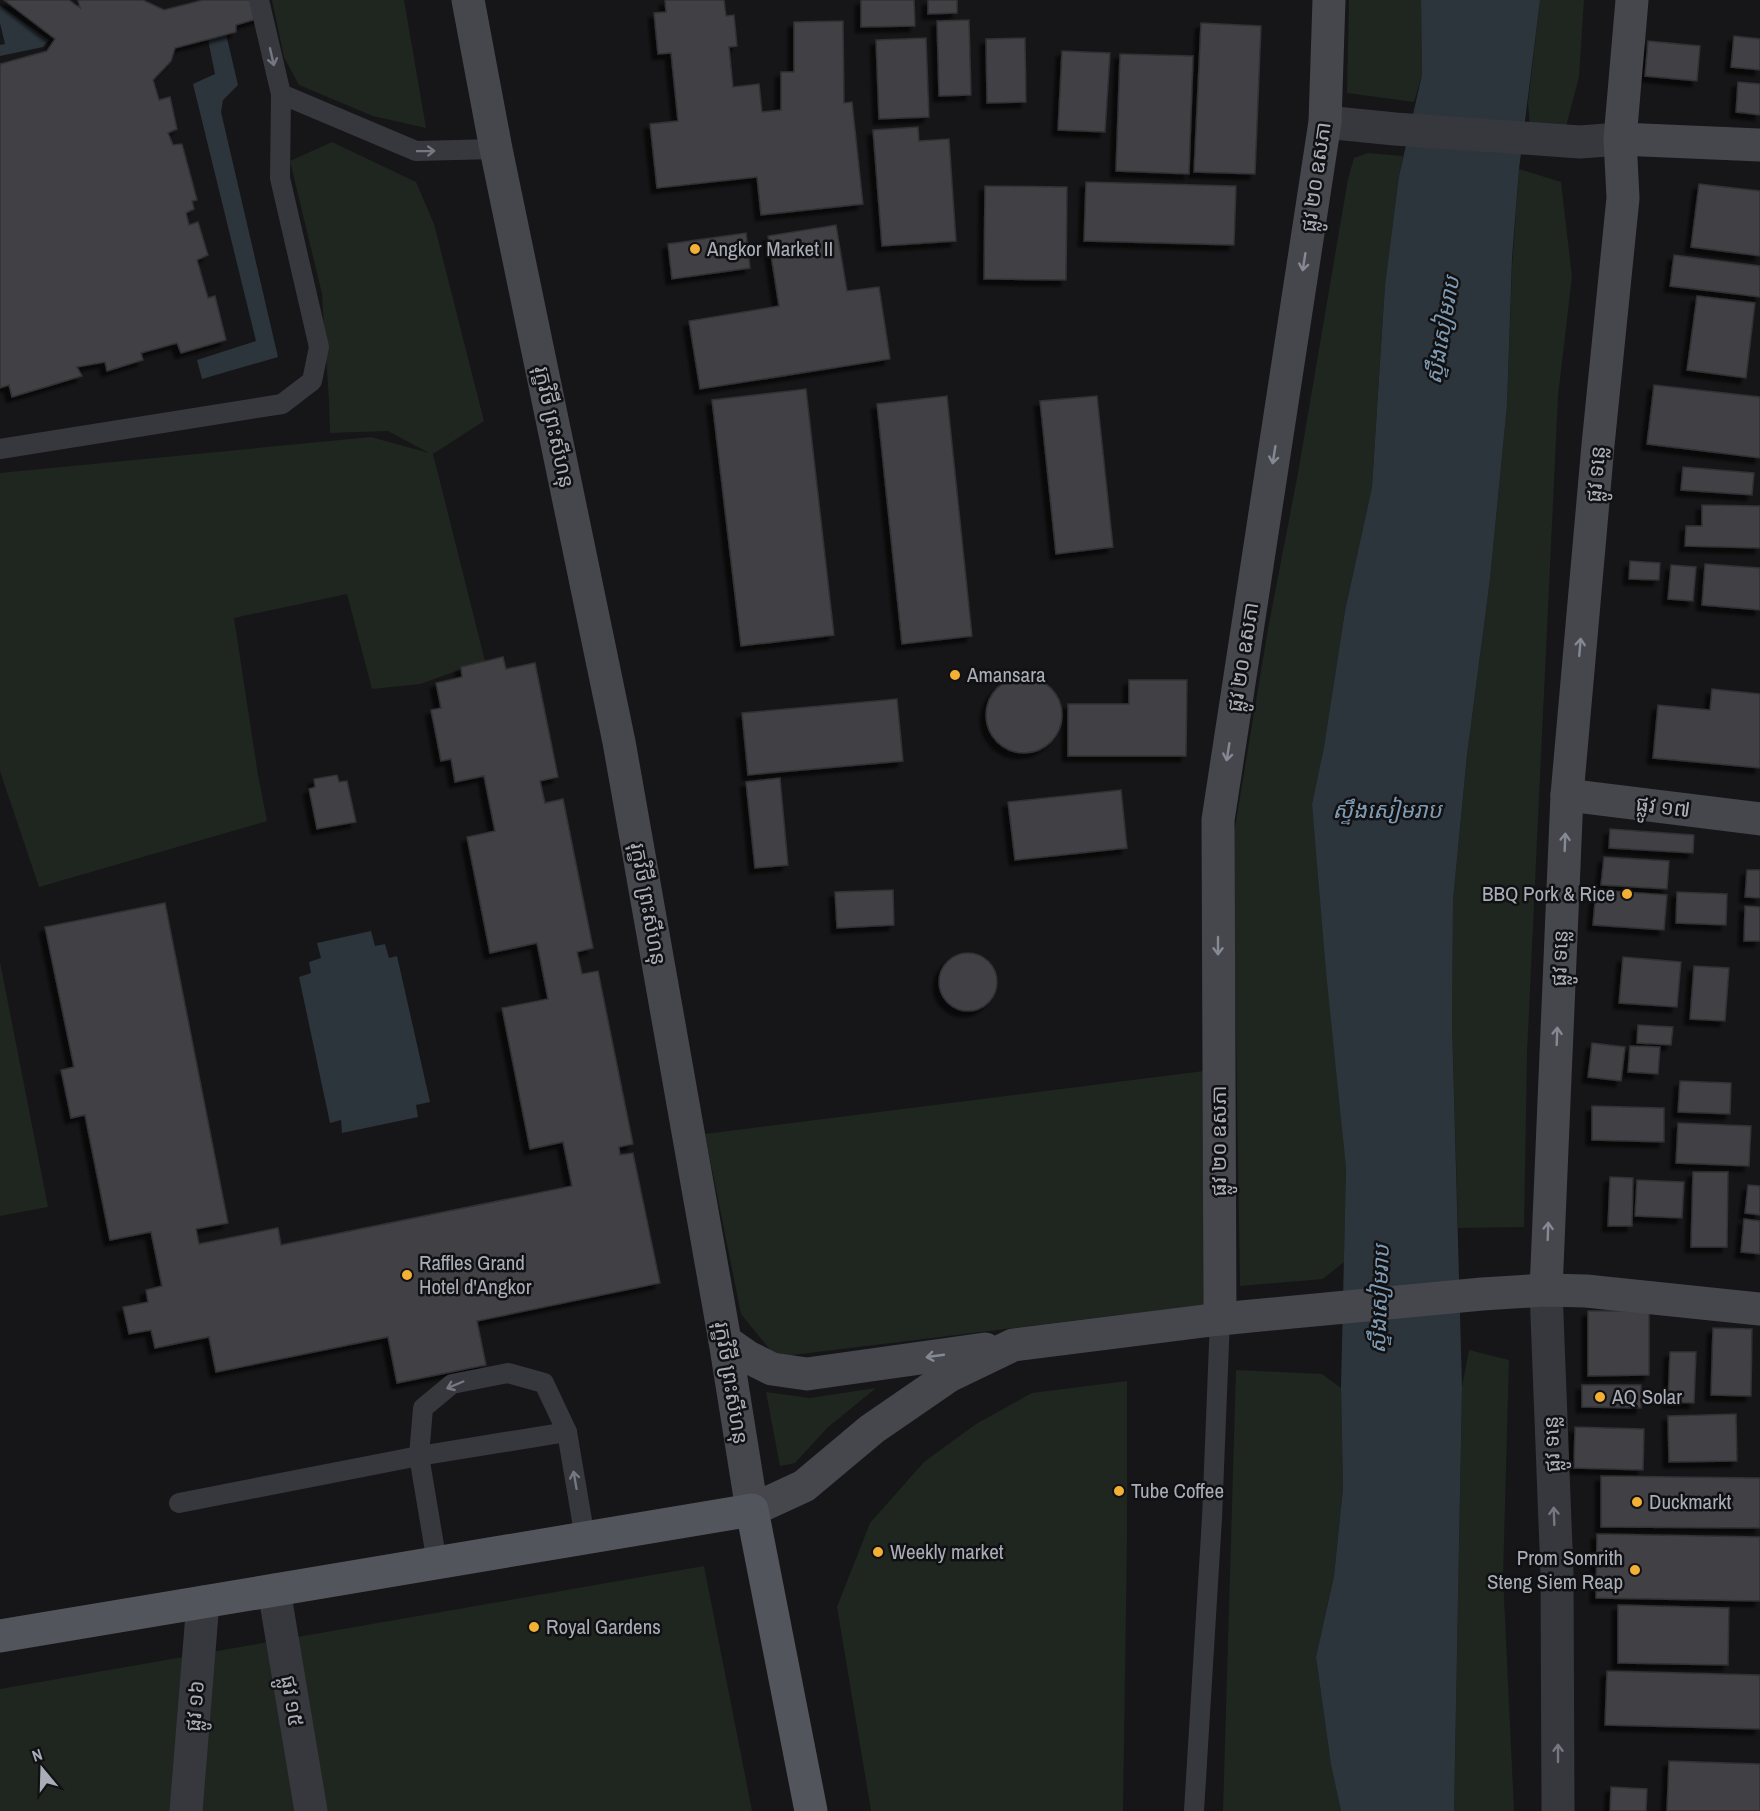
<svg xmlns="http://www.w3.org/2000/svg" width="1760" height="1811" font-family="'Archivo Narrow','Noto Sans Khmer',sans-serif">
<style>
.green{fill:#1e261f}
.water{fill:#2c353c}
.building{fill:#404145;stroke:#303034;stroke-width:1.5;filter:url(#shadow)}
.lines{fill:none;stroke-linecap:round;stroke-linejoin:round}
.lane{stroke:#37383d;stroke-width:20}
.street{stroke:#37383d;stroke-width:33}
.secondary{stroke:#45474d;stroke-width:33}
.primary{stroke:#53555c;stroke-width:33}
.oneway{stroke:#757881}
.oneway2{stroke:#858993}
.poi-dot{fill:#f2b134;stroke:#111113;stroke-width:2}
.labels{text-anchor:middle;stroke-width:5;stroke-linejoin:round;paint-order:stroke}
.street-label{font-size:21px;fill:#a8adb8;stroke:#111113}
.poi-label{font-size:21px;fill:#a8adb8;stroke:#111113;text-anchor:start}
.water-label{font-size:22px;font-style:italic;fill:#7f9bb3;stroke:#111113}
</style>
<defs>
<filter id="shadow"><feDropShadow dx="-5.5" dy="5.5" stdDeviation="1.5" flood-color="#0009"/></filter>
</defs>
<rect width="100%" height="100%" fill="#161618"/>
<g class="green">
<path d="M 272,0 L 404,0 L 426,128 L 373,116 L 299,85 L 284,57 Z"/>
<path d="M 1349,0 L 1421,0 L 1422,75 L 1414,102 L 1347,93 Z"/>
<path d="M 1540,0 L 1584,0 L 1579,77 L 1565,130 L 1530,130 L 1528,102 Z"/>
<path d="M 332,142 L 416,182 L 434,224 L 484,421 L 433,454 L 485,661 L 420,684 L 372,689 L 347,594 L 234,618 L 258,775 L 267,821 L 39,887 L 0,771 L 0,473 L 371,437 L 429,453 L 388,431 L 330,433 L 329,401 L 322,294 L 290,161 Z"/>
<path d="M 1368,153 L 1403,156 L 1399,176 L 1385,285 L 1372,487 L 1345,611 L 1324,747 L 1312,804 L 1346,1168 L 1344,1262 L 1323,1279 L 1240,1286 L 1233,839 L 1268,629 L 1298,473 L 1348,179 L 1354,158 Z"/>
<path d="M 1519,169 L 1561,182 L 1572,277 L 1558,396 L 1527,1053 L 1524,1227 L 1458,1228 L 1452,1024 L 1453,900 L 1467,755 L 1490,579 L 1507,405 L 1512,268 Z"/>
<path d="M 0,962 L 48,1207 L 0,1216 Z"/>
<path d="M 1204,1071 L 1203,1305 L 776,1357 L 741,1314 L 705,1134 Z"/>
<path d="M 1469,1350 L 1509,1360 L 1503,1576 L 1514,1811 L 1454,1811 L 1462,1387 Z"/>
<path d="M 1236,1370 L 1322,1374 L 1341,1388 L 1343,1488 L 1334,1576 L 1316,1657 L 1331,1765 L 1341,1811 L 1223,1811 Z"/>
<path d="M 1127,1381 L 1127,1539 L 1123,1811 L 871,1811 L 837,1607 L 870,1523 L 924,1462 L 976,1424 L 1032,1393 Z"/>
<path d="M 876,1388 L 827,1428 L 795,1463 L 780,1466 L 766,1392 L 810,1398 Z"/>
<path d="M 704,1566 L 752,1811 L 0,1811 L 0,1689 Z"/>
</g>
<g class="water">
<path d="M 200,0 L 218,0 L 238,85 L 223,100 L 221,112 L 278,357 L 202,379 L 197,360 L 256,341 L 193,84 L 215,74 Z"/>
<path d="M 1421,0 L 1540,0 L 1519,169 L 1512,258 L 1507,405 L 1490,579 L 1467,755 L 1453,900 L 1452,1024 L 1462,1387 L 1454,1811 L 1341,1811 L 1331,1765 L 1316,1657 L 1334,1576 L 1343,1488 L 1341,1388 L 1346,1168 L 1326,971 L 1312,804 L 1324,747 L 1345,611 L 1372,487 L 1385,285 L 1399,176 L 1422,75 Z"/>
<path d="M 0,5 L 49,40 L 43,47 L 0,56 L 0,45 L 5,44 L 0,23 Z"/>
<path d="M 371,931 L 375,946 L 385,944 L 389,958 L 397,956 L 430,1102 L 416,1105 L 418,1117 L 342,1133 L 341,1120 L 330,1123 L 299,977 L 311,973 L 309,962 L 321,958 L 317,943 Z"/>
</g>
<g class="building">
<path d="M 4,0 L 69,0 L 80,8 L 78,0 L 143,0 L 164,10 L 203,0 L 256,0 L 260,18 L 236,25 L 236,32 L 175,48 L 171,61 L 153,80 L 159,100 L 170,97 L 177,129 L 168,133 L 173,145 L 182,144 L 197,200 L 192,201 L 194,209 L 186,213 L 189,225 L 198,222 L 208,255 L 197,260 L 208,298 L 215,296 L 226,340 L 181,353 L 177,343 L 141,353 L 143,360 L 107,371 L 105,362 L 77,367 L 82,376 L 12,397 L 9,385 L 0,388 L 0,64 L 47,51 L 55,39 Z"/>
<path d="M 665,0 L 724,0 L 726,16 L 734,15 L 737,46 L 729,47 L 733,87 L 759,84 L 762,112 L 781,110 L 781,72 L 794,72 L 794,22 L 843,21 L 844,103 L 852,102 L 863,204 L 761,215 L 757,177 L 657,188 L 650,124 L 678,121 L 671,53 L 658,54 L 654,13 L 666,12 Z"/>
<path d="M 861,0 L 914,0 L 915,26 L 861,27 Z"/>
<path d="M 928,0 L 957,0 L 957,13 L 928,14 Z"/>
<path d="M 969,20 L 971,95 L 939,96 L 937,21 Z"/>
<path d="M 1201,23 L 1261,26 L 1255,174 L 1194,172 Z"/>
<path d="M 1734,36 L 1760,39 L 1760,70 L 1731,67 Z"/>
<path d="M 926,38 L 929,117 L 879,119 L 876,40 Z"/>
<path d="M 1025,38 L 1026,102 L 987,103 L 986,39 Z"/>
<path d="M 1648,41 L 1700,46 L 1697,81 L 1645,76 Z"/>
<path d="M 1062,51 L 1110,53 L 1105,132 L 1058,130 Z"/>
<path d="M 1120,54 L 1193,56 L 1189,174 L 1116,171 Z"/>
<path d="M 1738,82 L 1760,84 L 1760,115 L 1736,112 Z"/>
<path d="M 918,127 L 919,141 L 949,139 L 956,241 L 882,246 L 873,130 Z"/>
<path d="M 1086,182 L 1236,186 L 1234,245 L 1084,241 Z"/>
<path d="M 1699,184 L 1760,191 L 1760,256 L 1691,247 Z"/>
<path d="M 985,186 L 1067,187 L 1066,280 L 984,279 Z"/>
<path d="M 836,225 L 847,291 L 879,287 L 890,359 L 700,389 L 689,321 L 779,306 L 768,236 Z"/>
<path d="M 746,233 L 750,268 L 672,279 L 668,244 Z"/>
<path d="M 1674,255 L 1760,266 L 1760,297 L 1670,286 Z"/>
<path d="M 1697,296 L 1755,303 L 1746,378 L 1687,370 Z"/>
<path d="M 1654,385 L 1760,397 L 1760,458 L 1647,444 Z"/>
<path d="M 806,389 L 834,635 L 741,646 L 712,400 Z"/>
<path d="M 947,396 L 972,636 L 902,644 L 877,404 Z"/>
<path d="M 1097,396 L 1113,547 L 1056,554 L 1040,401 Z"/>
<path d="M 1683,467 L 1754,473 L 1752,495 L 1681,490 Z"/>
<path d="M 1702,505 L 1760,506 L 1760,548 L 1685,546 L 1686,526 L 1702,526 Z"/>
<path d="M 1630,561 L 1660,563 L 1659,580 L 1629,579 Z"/>
<path d="M 1705,564 L 1760,568 L 1760,610 L 1702,605 Z"/>
<path d="M 1671,565 L 1696,567 L 1693,601 L 1668,599 Z"/>
<path d="M 503,657 L 506,669 L 535,663 L 558,777 L 540,781 L 545,803 L 563,799 L 593,948 L 577,952 L 582,974 L 598,971 L 633,1144 L 619,1147 L 620,1155 L 633,1153 L 660,1283 L 477,1321 L 486,1365 L 397,1383 L 388,1337 L 216,1372 L 209,1337 L 155,1348 L 151,1330 L 129,1334 L 123,1307 L 148,1302 L 146,1290 L 162,1286 L 151,1232 L 110,1240 L 85,1115 L 71,1118 L 61,1070 L 74,1067 L 45,927 L 165,903 L 228,1223 L 196,1229 L 199,1244 L 278,1228 L 281,1245 L 572,1186 L 563,1142 L 530,1149 L 502,1008 L 548,999 L 537,943 L 490,953 L 467,837 L 495,831 L 484,776 L 455,782 L 451,759 L 441,761 L 431,710 L 441,708 L 436,683 L 462,677 L 461,667 Z"/>
<circle cx="1024" cy="715" r="38"/>
<path d="M 1129,680 L 1187,680 L 1186,756 L 1068,756 L 1068,704 L 1129,704 Z"/>
<path d="M 1712,689 L 1760,694 L 1760,768 L 1653,758 L 1658,705 L 1710,710 Z"/>
<path d="M 897,699 L 903,761 L 748,775 L 742,713 Z"/>
<path d="M 337,775 L 339,782 L 347,781 L 356,822 L 317,829 L 309,789 L 315,787 L 314,779 Z"/>
<path d="M 780,778 L 788,865 L 755,868 L 746,782 Z"/>
<path d="M 1121,790 L 1127,848 L 1015,860 L 1008,802 Z"/>
<path d="M 1610,829 L 1694,835 L 1693,853 L 1609,848 Z"/>
<path d="M 1604,857 L 1669,861 L 1667,889 L 1601,885 Z"/>
<path d="M 1747,870 L 1760,870 L 1760,898 L 1745,897 Z"/>
<path d="M 893,890 L 894,925 L 837,928 L 835,892 Z"/>
<path d="M 1596,890 L 1667,895 L 1664,930 L 1593,925 Z"/>
<path d="M 1677,892 L 1727,894 L 1726,925 L 1676,923 Z"/>
<path d="M 1745,906 L 1760,907 L 1760,941 L 1744,941 Z"/>
<circle cx="968" cy="982" r="29"/>
<path d="M 1623,957 L 1681,962 L 1677,1007 L 1619,1003 Z"/>
<path d="M 1694,966 L 1729,968 L 1725,1021 L 1690,1019 Z"/>
<path d="M 1638,1025 L 1673,1027 L 1671,1045 L 1637,1043 Z"/>
<path d="M 1592,1043 L 1625,1047 L 1621,1081 L 1588,1077 Z"/>
<path d="M 1630,1046 L 1660,1047 L 1658,1074 L 1628,1072 Z"/>
<path d="M 1680,1081 L 1731,1083 L 1730,1114 L 1678,1112 Z"/>
<path d="M 1592,1106 L 1664,1108 L 1664,1142 L 1592,1140 Z"/>
<path d="M 1678,1123 L 1751,1126 L 1749,1166 L 1676,1163 Z"/>
<path d="M 1693,1172 L 1728,1172 L 1727,1247 L 1691,1247 Z"/>
<path d="M 1610,1177 L 1633,1178 L 1632,1226 L 1608,1226 Z"/>
<path d="M 1637,1180 L 1684,1182 L 1682,1218 L 1635,1216 Z"/>
<path d="M 1748,1185 L 1760,1186 L 1760,1215 L 1745,1213 Z"/>
<path d="M 1744,1219 L 1760,1221 L 1760,1254 L 1741,1252 Z"/>
<path d="M 1588,1311 L 1649,1311 L 1649,1375 L 1588,1376 Z"/>
<path d="M 1713,1328 L 1752,1329 L 1751,1396 L 1711,1395 Z"/>
<path d="M 1670,1352 L 1696,1352 L 1694,1403 L 1668,1402 Z"/>
<path d="M 1582,1385 L 1641,1385 L 1641,1408 L 1582,1407 Z"/>
<path d="M 1736,1414 L 1737,1461 L 1669,1462 L 1668,1416 Z"/>
<path d="M 1575,1427 L 1644,1429 L 1643,1470 L 1574,1468 Z"/>
<path d="M 1601,1476 L 1760,1478 L 1760,1528 L 1601,1527 Z"/>
<path d="M 1597,1534 L 1760,1537 L 1760,1601 L 1596,1598 Z"/>
<path d="M 1618,1605 L 1729,1608 L 1728,1665 L 1618,1663 Z"/>
<path d="M 1607,1671 L 1760,1675 L 1760,1729 L 1605,1725 Z"/>
<path d="M 1669,1761 L 1760,1764 L 1760,1811 L 1667,1811 Z"/>
<path d="M 1611,1787 L 1647,1789 L 1646,1811 L 1610,1811 Z"/>
</g>
<g class="lines">
<g class="lane">
<path d="M 259,0 L 281,94 L 416,151 L 496,149"/>
<path d="M 0,449 L 282,404 L 312,381 L 319,347 L 280,178 L 281,94"/>
<path d="M 179,1503 L 419,1456 L 567,1432"/>
<path d="M 437,1563 L 419,1456 L 423,1408 L 452,1384 L 508,1373 L 544,1383 L 567,1432 L 585,1538"/>
<path d="M 1194,1811 L 1212,1518 L 1220,1319"/>
</g>
<g class="street">
<path d="M 1325,122 L 1395,129 L 1580,142 L 1620,139"/>
<path d="M 1546,1290 L 1557,1574 L 1558,1811"/>
<path d="M 274,1590 L 311,1811"/>
<path d="M 186,1811 L 203,1602"/>
</g>
<g class="secondary">
<path d="M 468,0 L 496,149 L 619,742 L 725,1341 L 752,1510 L 804,1486 L 872,1429 L 949,1376 L 1013,1345 L 1220,1319 L 1482,1294 L 1546,1290 L 1586,1291 L 1760,1309"/>
<path d="M 1620,139 L 1760,145"/>
<path d="M 1567,795 L 1760,819"/>
<path d="M 1546,1290 L 1567,795 L 1598,445 L 1623,198 L 1620,139 L 1632,0"/>
<path d="M 1220,1319 L 1218,820 L 1325,122 L 1329,0"/>
<path d="M 725,1341 L 748,1357 L 772,1369 L 807,1374 L 985,1349"/>
</g>
<path class="primary" d="M 0,1636 L 752,1510 L 811,1811"/>
</g>
<defs><path id="oneway-shaft" d="M-6 0H5M1.5-3L5.5 0L1.5 3" fill="none" stroke-width="1.6" stroke-linecap="round" stroke-linejoin="round" transform="scale(1.5)"/></defs>
<g class="oneway">
<use href="#oneway-shaft" transform="translate(272 57) rotate(77)"/>
<use href="#oneway-shaft" transform="translate(426 151) rotate(-1)"/>
<use href="#oneway-shaft" transform="translate(455 1385) rotate(157)"/>
<use href="#oneway-shaft" transform="translate(575 1480) rotate(-100)"/>
<use href="#oneway-shaft" transform="translate(1554 1516) rotate(-92)"/>
<use href="#oneway-shaft" transform="translate(1558 1753) rotate(-90)"/>
</g>
<g class="oneway2">
<use href="#oneway-shaft" transform="translate(1304 262) rotate(99)"/>
<use href="#oneway-shaft" transform="translate(1274 455) rotate(99)"/>
<use href="#oneway-shaft" transform="translate(1580 647) rotate(-85)"/>
<use href="#oneway-shaft" transform="translate(1228 752) rotate(99)"/>
<use href="#oneway-shaft" transform="translate(1565 842) rotate(-88)"/>
<use href="#oneway-shaft" transform="translate(1218 946) rotate(90)"/>
<use href="#oneway-shaft" transform="translate(1557 1036) rotate(-88)"/>
<use href="#oneway-shaft" transform="translate(1548 1231) rotate(-88)"/>
<use href="#oneway-shaft" transform="translate(935 1356) rotate(172)"/>
</g>
<g class="poi-dot">
<circle cx="695" cy="249" r="6"/>
<circle cx="955" cy="675" r="6"/>
<circle cx="1627" cy="894" r="6"/>
<circle cx="407" cy="1275" r="6"/>
<circle cx="1600" cy="1397" r="6"/>
<circle cx="1119" cy="1491" r="6"/>
<circle cx="1637" cy="1502" r="6"/>
<circle cx="878" cy="1552" r="6"/>
<circle cx="1635" cy="1570" r="6"/>
<circle cx="534" cy="1627" r="6"/>
</g>
<g class="labels">
<g class="street-label">
<text transform="translate(1316 177) rotate(-82)" y="7">ផ្លូវ ២០ ឧសភា</text>
<text transform="translate(554 427) rotate(78)" y="7">រុក្ខវិថី ព្រះសីហនុ</text>
<text transform="translate(1596 474) rotate(-85)" y="7">ផ្លូវ ទន្លេ</text>
<text transform="translate(1243 657) rotate(-81)" y="7">ផ្លូវ ២០ ឧសភា</text>
<text transform="translate(1663 807) rotate(7)" y="7">ផ្លូវ ១៧</text>
<text transform="translate(648 904) rotate(80)" y="7">រុក្ខវិថី ព្រះសីហនុ</text>
<text transform="translate(1560 958) rotate(-88)" y="7">ផ្លូវ ទន្លេ</text>
<text transform="translate(1219 1141) rotate(-90)" y="7">ផ្លូវ ២០ ឧសភា</text>
<text transform="translate(731 1383) rotate(81)" y="7">រុក្ខវិថី ព្រះសីហនុ</text>
<text transform="translate(1552 1444) rotate(-92)" y="7">ផ្លូវ ទន្លេ</text>
<text transform="translate(292 1701) rotate(81)" y="7">ផ្លូវ ១៥</text>
<text transform="translate(195 1706) rotate(-85)" y="7">ផ្លូវ ១៦</text>
</g>
<g class="poi-label">
<text x="707" y="256">Angkor Market II</text>
<text x="967" y="682">Amansara</text>
<text x="1615" y="901" text-anchor="end">BBQ Pork &amp; Rice</text>
<text x="419" y="1270">Raffles Grand<tspan x="419" dy="24">Hotel d'Angkor</tspan></text>
<text x="1612" y="1404">AQ Solar</text>
<text x="1131" y="1498">Tube Coffee</text>
<text x="1649" y="1509">Duckmarkt</text>
<text x="890" y="1559">Weekly market</text>
<text x="1623" y="1565" text-anchor="end">Prom Somrith<tspan x="1623" dy="24">Steng Siem Reap</tspan></text>
<text x="546" y="1634">Royal Gardens</text>
</g>
<g class="water-label">
<text transform="translate(1442 330) rotate(-80)" y="8">ស្ទឹងសៀមរាប</text>
<text x="1387" y="818">ស្ទឹងសៀមរាប</text>
<text transform="translate(1379 1299) rotate(-88)" y="8">ស្ទឹងសៀមរាប</text>
</g>
</g>
<g transform="translate(42 1769) rotate(341)" stroke="#111113" stroke-width="4.5" paint-order="stroke">
<path d="M0-4.5L10 22L0 15L-10 22Z" fill="#a8adb8"/>
<text y="-9" font-size="16" font-weight="bold" text-anchor="middle" fill="#a8adb8">N</text>
</g>
</svg>
